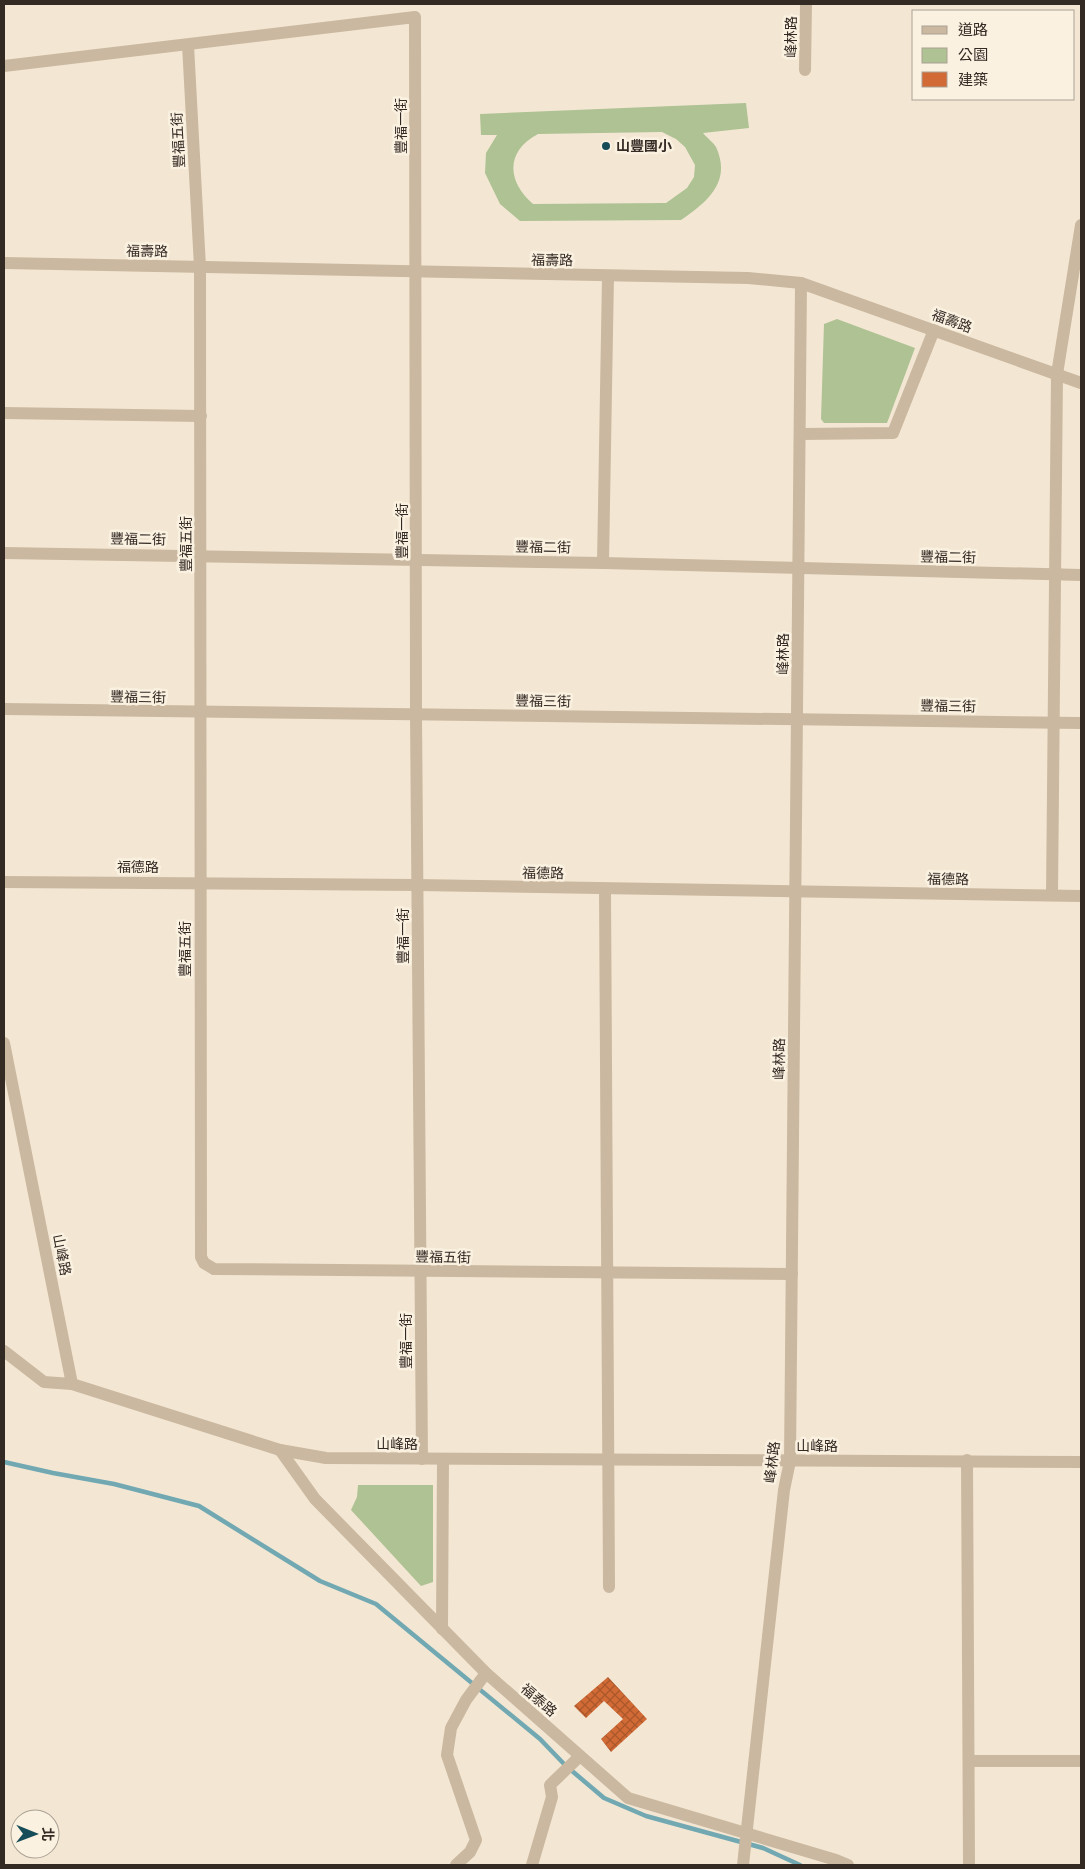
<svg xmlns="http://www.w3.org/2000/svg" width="1085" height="1869" font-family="'Fira Sans','Noto Sans TC',sans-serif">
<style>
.park{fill:#aec293;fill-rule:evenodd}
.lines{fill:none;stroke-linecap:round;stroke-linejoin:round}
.stream{stroke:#71a8b2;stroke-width:4.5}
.building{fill:url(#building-cross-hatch)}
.minor{stroke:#cbb8a0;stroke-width:12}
.poi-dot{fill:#164d58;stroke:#faf1e0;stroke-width:2}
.labels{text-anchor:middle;stroke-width:5;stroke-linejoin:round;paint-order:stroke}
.street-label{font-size:14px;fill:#342a24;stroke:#faf1e0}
.poi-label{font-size:14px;font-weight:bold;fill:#342a24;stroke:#faf1e0;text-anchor:start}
</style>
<defs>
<pattern id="building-cross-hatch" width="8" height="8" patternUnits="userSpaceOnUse" patternTransform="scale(1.25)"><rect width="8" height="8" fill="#d16a34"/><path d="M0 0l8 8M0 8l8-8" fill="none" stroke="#aa572c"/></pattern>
</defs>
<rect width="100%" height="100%" fill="#f3e7d4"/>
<g class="park">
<path d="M 746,103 L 749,128 L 703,133 C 706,137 713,142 716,147 C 732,182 707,202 681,220 L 520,221 L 500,204 L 485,173 L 486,153 L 497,135 L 481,135 L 480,114 ZM 662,132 L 676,139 L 685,147 L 695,165 L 694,177 L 687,188 L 666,203 L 533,204 C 507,182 505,151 538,134 Z"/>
<path d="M 837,319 L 915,348 L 887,423 L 824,423 L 821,419 L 824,324 Z"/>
<path d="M 358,1485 L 433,1485 L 433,1582 L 421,1586 L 351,1510 L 357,1497 Z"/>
</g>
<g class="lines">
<path class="stream" d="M 4,1462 L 53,1473 L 114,1484 L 199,1506 L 320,1581 L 376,1604 L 540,1739 L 565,1765 L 604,1798 L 646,1816 L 763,1848 L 800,1865"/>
</g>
<path class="building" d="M 608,1677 L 647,1719 L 611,1752 L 601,1739 L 623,1719 L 604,1701 L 586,1718 L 574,1706 Z"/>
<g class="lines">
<g class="minor">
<path d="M 188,45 L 200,267 L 201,1257 L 204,1263 L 214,1269 L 792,1274"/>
<path d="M 4,66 L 415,17 L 416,715 L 422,1459"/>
<path d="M 805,70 L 806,4"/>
<path d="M 4,263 L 748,278 L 801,283 L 1081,383"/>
<path d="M 4,413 L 201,416"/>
<path d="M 800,434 L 893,433 L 934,330"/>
<path d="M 4,553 L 603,563 L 1081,575"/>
<path d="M 603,563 L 608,276"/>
<path d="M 4,709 L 1081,723"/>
<path d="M 4,882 L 417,885 L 1081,896"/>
<path d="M 605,889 L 609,1587"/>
<path d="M 1052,895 L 1057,374 L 1081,225"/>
<path d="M 4,1043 L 72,1384"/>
<path d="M 4,1351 L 44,1382 L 72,1384 L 280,1450 L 326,1458 L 1081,1462"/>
<path d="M 280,1450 L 315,1499 L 486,1673 L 628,1798 L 836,1860 L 848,1865"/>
<path d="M 967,1460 L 969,1865"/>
<path d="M 442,1629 L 443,1460"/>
<path d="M 969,1761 L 1081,1761"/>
<path d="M 456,1865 L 470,1852 L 476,1840 L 447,1755 L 451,1728 L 466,1700 L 486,1673"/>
<path d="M 532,1865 L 552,1797 L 550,1785 L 580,1756"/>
<path d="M 743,1865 L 784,1490 L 790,1461 L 801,283"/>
</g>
</g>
<circle class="poi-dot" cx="606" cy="146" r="5"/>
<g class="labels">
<g class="street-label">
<text transform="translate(791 37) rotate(-90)" y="5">峰林路</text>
<text transform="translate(401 126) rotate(-90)" y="5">豐福一街</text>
<text transform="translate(178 140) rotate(-93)" y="5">豐福五街</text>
<text transform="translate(147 251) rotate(1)" y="5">福壽路</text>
<text transform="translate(552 260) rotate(1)" y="5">福壽路</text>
<text transform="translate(952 321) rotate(20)" y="5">福壽路</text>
<text transform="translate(402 531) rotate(-90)" y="5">豐福一街</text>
<text transform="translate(138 539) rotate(1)" y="5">豐福二街</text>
<text transform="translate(186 544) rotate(-90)" y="5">豐福五街</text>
<text transform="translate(543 547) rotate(1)" y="5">豐福二街</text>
<text transform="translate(948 557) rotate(1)" y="5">豐福二街</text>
<text transform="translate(783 654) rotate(-90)" y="5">峰林路</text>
<text transform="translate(138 697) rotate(1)" y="5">豐福三街</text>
<text transform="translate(543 701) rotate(1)" y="5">豐福三街</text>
<text transform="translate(948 706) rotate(1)" y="5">豐福三街</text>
<text x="138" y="872">福德路</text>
<text transform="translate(543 873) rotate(1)" y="5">福德路</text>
<text transform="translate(948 879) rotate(1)" y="5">福德路</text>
<text transform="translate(403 936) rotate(-90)" y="5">豐福一街</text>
<text transform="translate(185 949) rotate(-90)" y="5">豐福五街</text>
<text transform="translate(779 1059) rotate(-89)" y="5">峰林路</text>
<text transform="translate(62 1255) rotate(79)" y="5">山峰路</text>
<text transform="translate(443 1257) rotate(1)" y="5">豐福五街</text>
<text transform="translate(406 1341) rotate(-90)" y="5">豐福一街</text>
<text x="397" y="1449">山峰路</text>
<text x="817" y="1451">山峰路</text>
<text transform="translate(772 1462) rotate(-83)" y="5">峰林路</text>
<text transform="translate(539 1700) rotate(41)" y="5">福泰路</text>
</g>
<g class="poi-label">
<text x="616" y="151">山豐國小</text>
</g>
</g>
<rect width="1085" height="1869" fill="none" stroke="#342a24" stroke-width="10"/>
<rect x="912" y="10" width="162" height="90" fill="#faf1e0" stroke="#aba195"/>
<rect x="922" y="26" width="25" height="8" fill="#cbb8a0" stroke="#aba195"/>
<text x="958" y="35" font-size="15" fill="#342a24">道路</text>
<rect x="922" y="48" width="25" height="15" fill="#aec293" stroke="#aba195"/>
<text x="958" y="60" font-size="15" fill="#342a24">公園</text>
<rect x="922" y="72" width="25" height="15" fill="#d16a34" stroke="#aba195"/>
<text x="958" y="85" font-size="15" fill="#342a24">建築</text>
<g transform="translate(35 1834) rotate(91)"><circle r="24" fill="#faf1e0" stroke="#aba195"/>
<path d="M0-4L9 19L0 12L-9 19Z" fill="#164d58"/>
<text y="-8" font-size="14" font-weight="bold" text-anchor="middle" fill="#342a24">北</text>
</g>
</svg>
